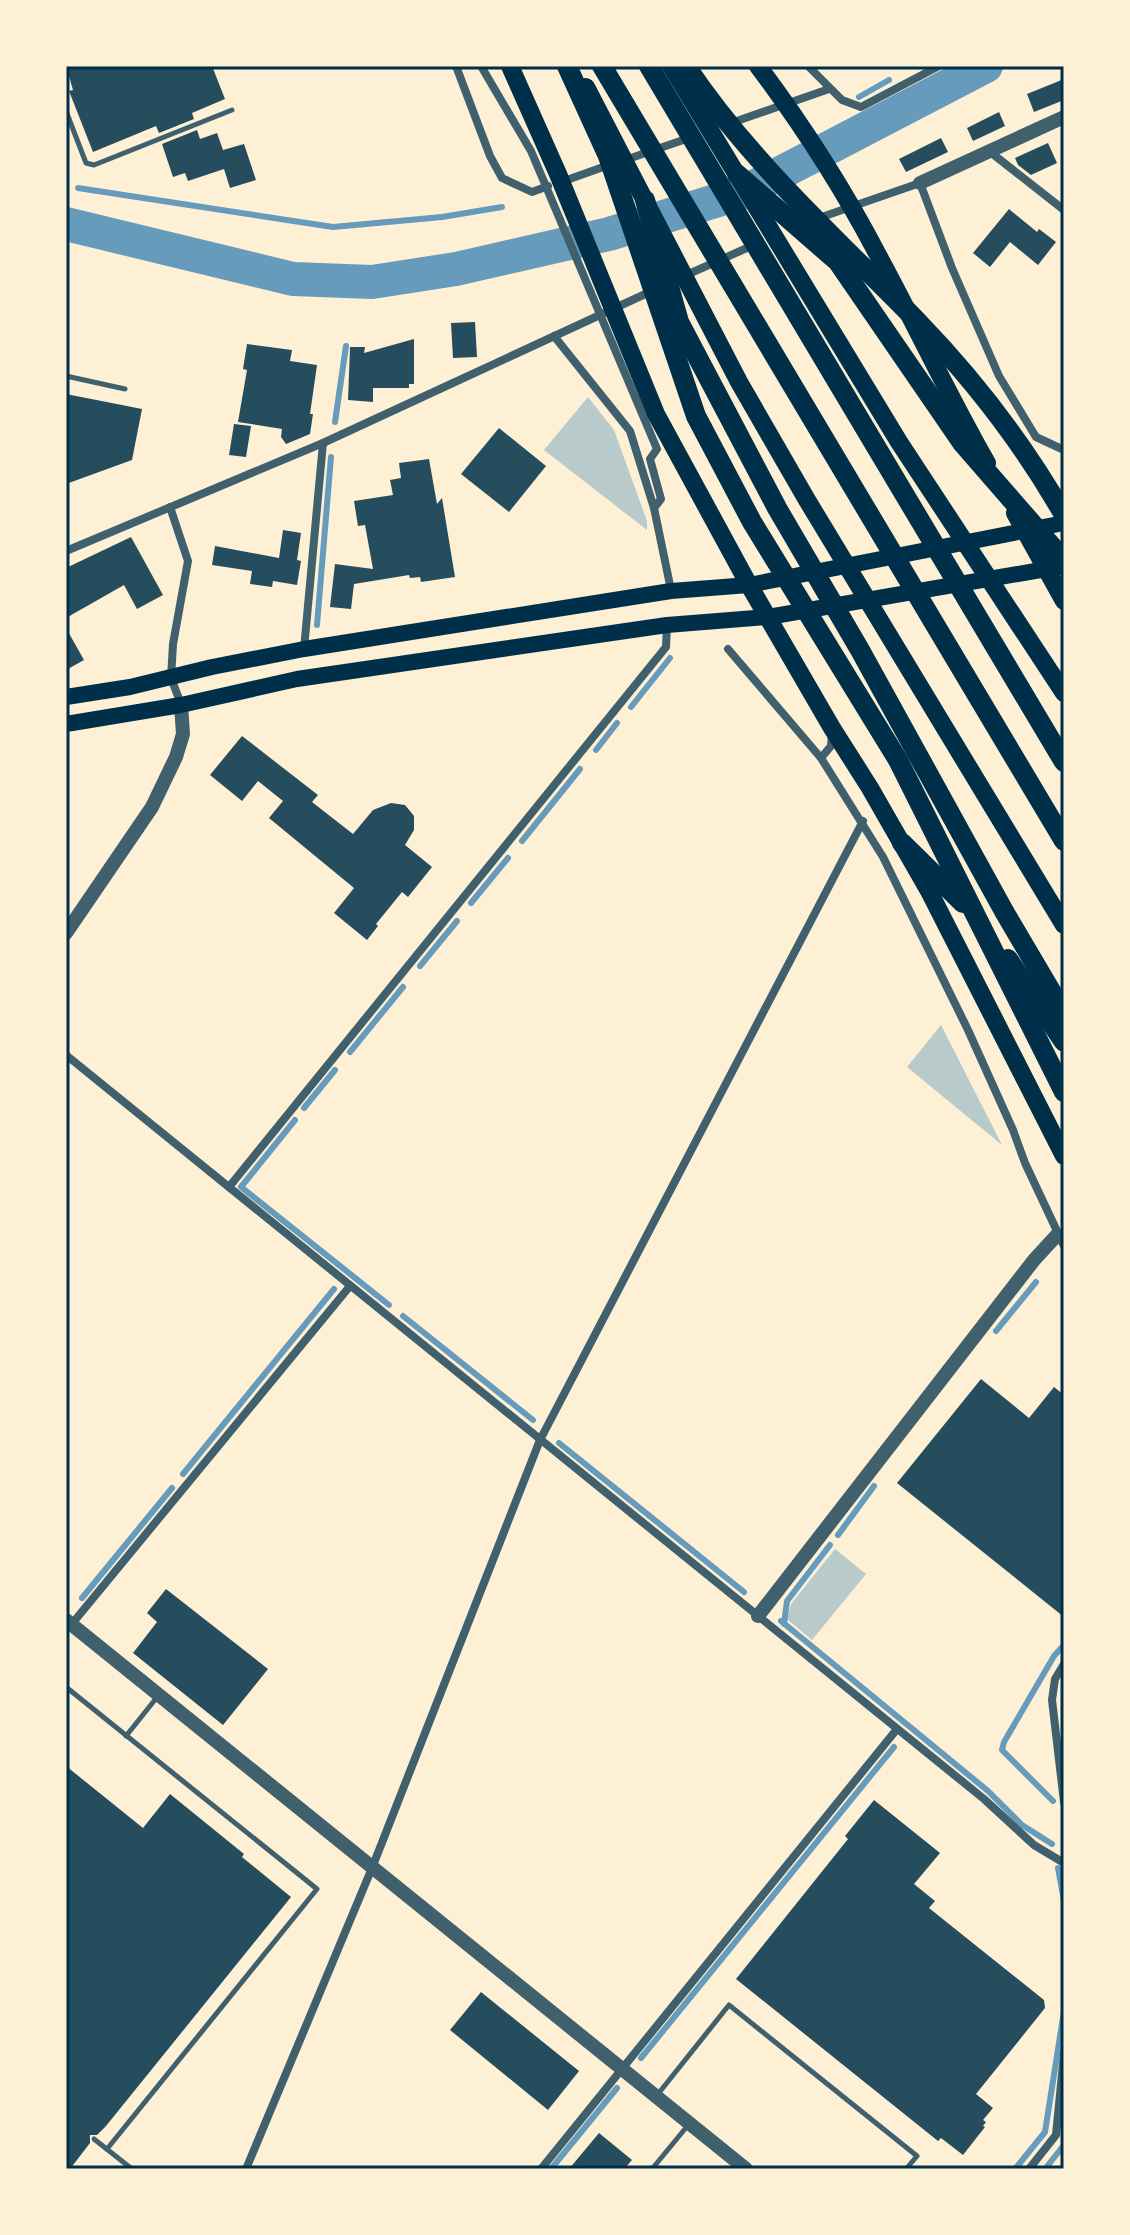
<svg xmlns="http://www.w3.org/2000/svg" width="1130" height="2235" font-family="Lato,sans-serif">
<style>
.green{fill:#b9caca}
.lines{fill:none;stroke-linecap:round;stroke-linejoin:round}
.stream{stroke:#669bbc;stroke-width:6}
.river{stroke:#669bbc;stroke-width:34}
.building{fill:#264d5e}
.service{stroke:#3f606c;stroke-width:5}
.minor{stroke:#3f606c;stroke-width:8}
.tertiary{stroke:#3f606c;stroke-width:14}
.primary{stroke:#003049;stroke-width:16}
.trunk{stroke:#003049;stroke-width:18}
.motorway{stroke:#003049;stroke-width:20}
.neatline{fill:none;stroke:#003049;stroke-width:3}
</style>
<rect width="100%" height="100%" fill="#fdf0d5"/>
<g class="green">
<path d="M 588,397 L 614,430 L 647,521 L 647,530 L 544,450 Z"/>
<path d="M 941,1025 L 1002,1145 L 907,1067 Z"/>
<path d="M 835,1549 L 866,1574 L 812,1640 L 787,1619 L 791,1604 Z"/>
</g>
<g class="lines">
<g class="stream">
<path d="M 859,97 L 889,80"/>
<path d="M 78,188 L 333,227 L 442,217 L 502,207"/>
<path d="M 335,422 L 346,346"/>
<path d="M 317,625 L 331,457"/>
<path d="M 631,707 L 670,658"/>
<path d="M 596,750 L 617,723"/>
<path d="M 522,841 L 580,769"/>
<path d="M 471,903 L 508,858"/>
<path d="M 420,966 L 457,921"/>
<path d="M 350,1052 L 403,987"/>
<path d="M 304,1108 L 335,1070"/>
<path d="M 295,1120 L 241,1187 L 389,1305"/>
<path d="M 403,1316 L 533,1420"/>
<path d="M 996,1331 L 1036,1282"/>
<path d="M 559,1443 L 744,1592"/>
<path d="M 183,1474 L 334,1289"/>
<path d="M 838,1535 L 874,1486"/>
<path d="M 82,1598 L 172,1488"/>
<path d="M 781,1621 L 988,1791 L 1022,1825 L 1052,1844"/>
<path d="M 784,1624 L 787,1601 L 830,1545"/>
<path d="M 1053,1801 L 1002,1750 L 1004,1742 L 1054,1656 L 1063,1646"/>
<path d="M 1058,1868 L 1064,1901"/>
<path d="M 641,2058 L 894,1747"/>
<path d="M 551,2169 L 617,2088"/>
<path d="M 1015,2169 L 1045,2132 L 1064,2011"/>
<path d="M 1045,2169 L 1064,2145"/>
</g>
<path class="river" d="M 66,224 L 293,279 L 372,282 L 456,269 L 609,234 L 744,192 L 986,66"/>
</g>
<g class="building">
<path d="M 66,66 L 212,66 L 225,99 L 192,113 L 194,119 L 159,133 L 156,126 L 93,152 L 69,91 L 73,90 Z"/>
<path d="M 1064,79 L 1064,100 L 1034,112 L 1027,94 Z"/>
<path d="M 999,112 L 1005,126 L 973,141 L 967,128 Z"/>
<path d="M 197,130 L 200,139 L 217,133 L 223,150 L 244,144 L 256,180 L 230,188 L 224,169 L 188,181 L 185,173 L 173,177 L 162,144 Z"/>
<path d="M 941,138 L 948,152 L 906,172 L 899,159 Z"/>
<path d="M 1048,143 L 1057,163 L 1031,175 L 1018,165 L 1015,158 Z"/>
<path d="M 1009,209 L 1037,232 L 1039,229 L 1056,242 L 1038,265 L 1010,242 L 990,267 L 973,253 Z"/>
<path d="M 475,322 L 477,357 L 453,358 L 451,323 Z"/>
<path d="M 414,339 L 414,384 L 409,384 L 409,388 L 373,388 L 373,402 L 348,400 L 350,347 L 365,347 L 364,353 Z"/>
<path d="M 247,344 L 292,350 L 290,361 L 317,365 L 310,414 L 313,414 L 310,434 L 286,444 L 281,437 L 282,429 L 238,422 L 247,370 L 243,369 Z"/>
<path d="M 66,394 L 142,409 L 132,460 L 66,484 Z"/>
<path d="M 234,424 L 251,426 L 246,457 L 229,455 Z"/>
<path d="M 499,428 L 546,466 L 509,512 L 461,474 Z"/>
<path d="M 429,459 L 437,504 L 442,498 L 455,577 L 421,582 L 420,577 L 410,578 L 409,575 L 354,584 L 351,609 L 330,607 L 335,564 L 373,569 L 365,525 L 358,526 L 354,501 L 393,495 L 390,480 L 401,478 L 399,463 Z"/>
<path d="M 283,530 L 301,533 L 297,560 L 301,561 L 297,585 L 273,581 L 272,587 L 250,584 L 252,571 L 212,565 L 215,546 L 279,558 Z"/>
<path d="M 131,537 L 163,595 L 137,609 L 124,585 L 66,618 L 66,568 Z"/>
<path d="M 66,628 L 84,660 L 66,670 Z"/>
<path d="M 242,736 L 318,795 L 312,802 L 353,834 L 373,810 L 391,803 L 405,805 L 414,816 L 414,830 L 405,845 L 432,867 L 408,897 L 402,892 L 376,924 L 378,926 L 367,940 L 334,913 L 354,888 L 269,818 L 283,801 L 258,781 L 242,801 L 210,775 Z"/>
<path d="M 981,1379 L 1029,1418 L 1054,1387 L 1064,1395 L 1064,1617 L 897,1483 Z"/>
<path d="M 166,1589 L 268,1669 L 223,1725 L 133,1653 L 157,1622 L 147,1613 Z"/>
<path d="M 66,1766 L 143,1828 L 170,1794 L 244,1854 L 242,1857 L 291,1897 L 106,2126 L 97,2135 L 90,2135 L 90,2143 L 70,2169 L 66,2169 Z"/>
<path d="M 874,1800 L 940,1853 L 914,1884 L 935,1901 L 929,1908 L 1044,2000 L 1045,2008 L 976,2094 L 993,2108 L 983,2120 L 986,2122 L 983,2126 L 985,2127 L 963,2155 L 941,2138 L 938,2141 L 736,1979 L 848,1839 L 845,1836 Z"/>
<path d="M 481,1992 L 579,2071 L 548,2110 L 450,2030 Z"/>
<path d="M 599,2133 L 632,2160 L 624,2169 L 569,2169 Z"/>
</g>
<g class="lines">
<g class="service">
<path d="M 66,111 L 86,163 L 94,165 L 232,110"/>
<path d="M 66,376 L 125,389"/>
<path d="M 66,1687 L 317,1889 L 107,2149"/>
<path d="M 126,1736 L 158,1696"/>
<path d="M 658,2094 L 729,2005 L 917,2156 L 906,2169"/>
<path d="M 94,2139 L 132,2169"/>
<path d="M 652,2169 L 689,2124"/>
</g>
<g class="minor">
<path d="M 456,66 L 490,156 L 502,178 L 532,192 L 548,186"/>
<path d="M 481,66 L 531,151 L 657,449 L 650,459 L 661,499 L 654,508"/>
<path d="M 808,66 L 842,100 L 861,107 L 939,66"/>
<path d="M 731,123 L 829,89"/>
<path d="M 989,151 L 1064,210"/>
<path d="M 625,160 L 692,137"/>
<path d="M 561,182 L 609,165"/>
<path d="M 816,219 L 920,183 L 952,268 L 999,376 L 1036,437 L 1064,450"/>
<path d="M 684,276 L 756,244"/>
<path d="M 554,336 L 630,431 L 654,508 L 671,590"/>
<path d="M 170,507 L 188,561 L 173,644 L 171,678 L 181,704"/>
<path d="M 66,551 L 323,443 L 654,290"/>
<path d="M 304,649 L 323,443"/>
<path d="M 728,649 L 821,758"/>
<path d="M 832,733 L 831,746 L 821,758 L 883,857 L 968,1030 L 1013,1130 L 1025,1163 L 1064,1246"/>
<path d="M 66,1055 L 984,1799 L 1034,1845 L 1064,1863"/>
<path d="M 229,1187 L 666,647 L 667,625"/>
<path d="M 71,1625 L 350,1286"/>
<path d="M 1064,1664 L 1055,1679 L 1052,1700 L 1064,1802"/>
<path d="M 246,2169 L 372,1868 L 540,1440 L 863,821"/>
<path d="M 541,2169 L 897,1729"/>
<path d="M 1029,2169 L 1056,2135 L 1064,2054"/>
</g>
<g class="tertiary">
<path d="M 920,183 L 1064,117"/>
<path d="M 66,933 L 152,807 L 176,757 L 183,734 L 181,705"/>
<path d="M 758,1616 L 1034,1260 L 1057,1235"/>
<path d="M 66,1620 L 746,2169"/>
</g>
<g class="primary">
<path d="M 66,697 L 130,687 L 212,667 L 304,649 L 671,591 L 749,585 L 1064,523"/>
<path d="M 66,724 L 181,705 L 297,679 L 667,625 L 768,617 L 1064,566"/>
</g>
<g class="trunk">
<path d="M 510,66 L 558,174 L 656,414 L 749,585 L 832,728 L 870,788 L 929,891 L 1064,1156"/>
<path d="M 671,66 L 899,442 L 1064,693"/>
<path d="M 758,66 C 803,126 844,190 879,257 C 916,325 948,395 987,463"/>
<path d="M 586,87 L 739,382 L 807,500 L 1064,925"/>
<path d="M 1015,513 L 1064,601"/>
</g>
<g class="motorway">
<path d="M 567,66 L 608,156 L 696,416 L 752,522 L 898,760 L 1064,1092"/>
<path d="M 602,66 L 1064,841"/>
<path d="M 649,66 L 1064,762"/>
<path d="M 686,66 C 750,162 838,240 918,322 C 974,380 1024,445 1064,515"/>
<path d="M 737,174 L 838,262 L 963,444 L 1064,560"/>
<path d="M 645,200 L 679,322 L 777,508 L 860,650 L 1005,913 L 1064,1013"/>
<path d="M 902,843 L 963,903"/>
<path d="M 1008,959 L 1064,1042"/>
</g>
</g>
<rect width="1130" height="2235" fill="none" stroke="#fdf0d5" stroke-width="136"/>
<rect x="68" y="68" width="994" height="2099" class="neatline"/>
</svg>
